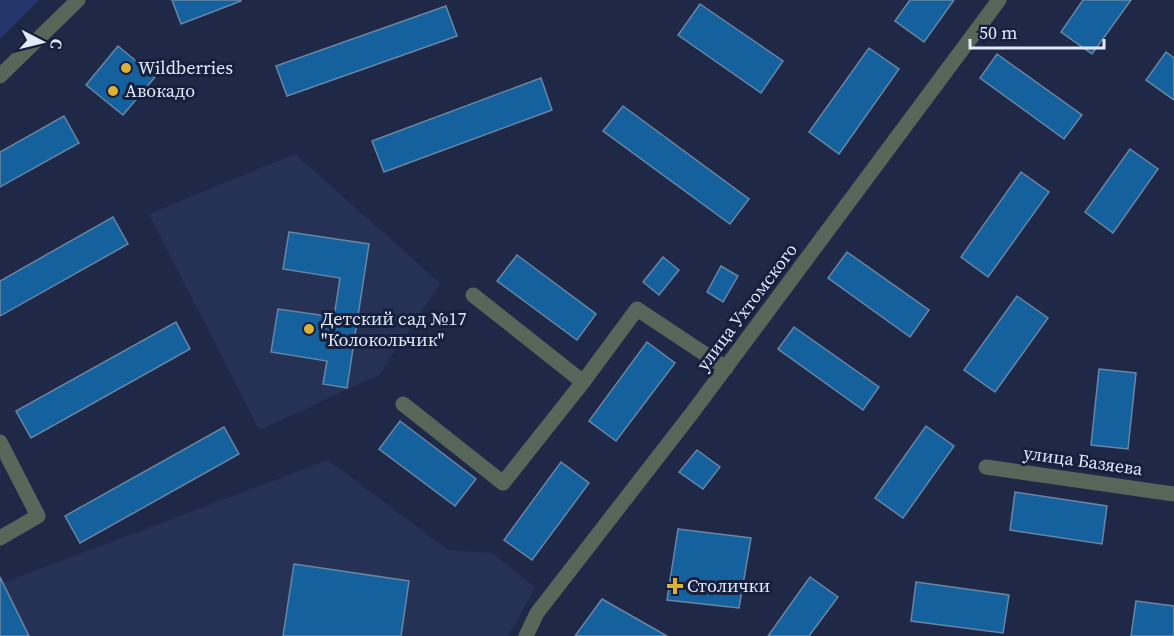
<svg xmlns="http://www.w3.org/2000/svg" width="1174" height="636" font-family="'Source Serif 4',serif">
<style>
.built{fill:#253256}
.green{fill:#24356b}
.building{fill:#14619e;stroke:#6886a4;stroke-width:1.5}
.lines{fill:none;stroke-linecap:round;stroke-linejoin:round}
.minor{stroke:#586659;stroke-width:15}
.tertiary{stroke:#586659;stroke-width:15}
.poi-dot{fill:#ddb133;stroke:#161f3c;stroke-width:2}
.labels{text-anchor:middle;stroke-width:6;stroke-linejoin:round;paint-order:stroke}
.poi-label{font-size:18px;fill:#e1e9fd;stroke:#161f3c;text-anchor:start}
.street-label{font-size:18px;fill:#e1e9fd;stroke:#161f3c}
</style>
<rect width="100%" height="100%" fill="#1f2947"/>
<g class="built">
<path d="M 295,154 L 440,283 L 379,375 L 259,430 L 149,214 Z"/>
<path d="M 328,460 L 448,550 L 493,553 L 535,588 L 508,636 L 0,636 L 0,584 Z"/>
</g>
<path class="green" d="M 0,0 L 39,0 L 0,39 Z"/>
<g class="building">
<path d="M 172,0 L 240,0 L 241,1 L 181,24 Z"/>
<path d="M 910,0 L 954,0 L 924,42 L 895,21 Z"/>
<path d="M 1083,0 L 1131,0 L 1092,54 L 1061,32 Z"/>
<path d="M 700,4 L 783,61 L 761,93 L 678,35 Z"/>
<path d="M 446,6 L 457,36 L 287,96 L 276,66 Z"/>
<path d="M 118,46 L 155,77 L 123,115 L 86,85 Z"/>
<path d="M 869,48 L 899,69 L 839,154 L 809,132 Z"/>
<path d="M 1166,52 L 1174,58 L 1174,100 L 1146,80 Z"/>
<path d="M 997,54 L 1082,115 L 1064,139 L 980,78 Z"/>
<path d="M 541,78 L 552,110 L 384,172 L 372,141 Z"/>
<path d="M 623,106 L 749,199 L 730,224 L 603,131 Z"/>
<path d="M 64,116 L 79,143 L 0,187 L 0,152 Z"/>
<path d="M 1130,149 L 1158,169 L 1113,233 L 1085,212 Z"/>
<path d="M 1021,172 L 1049,192 L 988,277 L 961,257 Z"/>
<path d="M 113,217 L 128,244 L 0,316 L 0,281 Z"/>
<path d="M 289,232 L 369,244 L 347,388 L 323,384 L 327,361 L 271,352 L 278,309 L 334,317 L 340,278 L 283,269 Z"/>
<path d="M 847,252 L 929,310 L 910,337 L 828,278 Z"/>
<path d="M 517,255 L 596,314 L 577,340 L 497,281 Z"/>
<path d="M 663,257 L 679,270 L 659,295 L 643,282 Z"/>
<path d="M 721,266 L 738,276 L 723,302 L 707,292 Z"/>
<path d="M 1017,296 L 1048,318 L 995,392 L 964,370 Z"/>
<path d="M 176,322 L 190,349 L 31,438 L 16,411 Z"/>
<path d="M 794,327 L 879,387 L 863,410 L 778,349 Z"/>
<path d="M 647,342 L 675,363 L 616,441 L 589,421 Z"/>
<path d="M 1099,369 L 1136,373 L 1128,449 L 1091,445 Z"/>
<path d="M 400,421 L 476,479 L 455,506 L 379,449 Z"/>
<path d="M 926,426 L 954,446 L 903,518 L 875,498 Z"/>
<path d="M 224,427 L 239,454 L 80,543 L 65,516 Z"/>
<path d="M 697,450 L 720,467 L 703,489 L 679,472 Z"/>
<path d="M 561,462 L 589,483 L 532,560 L 504,540 Z"/>
<path d="M 1015,492 L 1107,506 L 1102,544 L 1010,530 Z"/>
<path d="M 678,529 L 751,538 L 739,608 L 667,600 Z"/>
<path d="M 294,564 L 409,581 L 401,636 L 283,636 Z"/>
<path d="M 0,577 L 29,636 L 0,636 Z"/>
<path d="M 810,577 L 838,597 L 809,636 L 768,636 Z"/>
<path d="M 916,582 L 1009,595 L 1003,633 L 911,621 Z"/>
<path d="M 602,599 L 637,619 L 667,636 L 575,636 Z"/>
<path d="M 1136,601 L 1174,606 L 1174,636 L 1131,636 Z"/>
</g>
<g class="lines">
<g class="minor">
<path d="M 0,76 L 78,0"/>
<path d="M 473,295 L 583,382 L 637,309 L 726,368"/>
<path d="M 403,404 L 503,483 L 583,382"/>
<path d="M 0,442 L 38,516 L 0,538"/>
<path d="M 986,467 L 1174,494"/>
</g>
<path class="tertiary" d="M 526,636 L 537,613 L 692,413 L 999,0"/>
</g>
<g class="poi-dot">
<circle cx="126" cy="68" r="6"/>
<circle cx="113" cy="91" r="6"/>
<circle cx="309" cy="329" r="6"/>
<path d="M672 577h6v6h6v6h-6v6h-6v-6h-6v-6h6z"/>
</g>
<g class="labels">
<g class="poi-label">
<text x="138" y="74">Wildberries</text>
<text x="125" y="97">Авокадо</text>
<text x="321" y="325">Детский сад №17<tspan x="321" dy="21">"Колокольчик"</tspan></text>
<text x="687" y="592">Столички</text>
</g>
<g class="street-label">
<text transform="translate(747 307) rotate(-53)" y="6">улица Ухтомского</text>
<text transform="translate(1083 461) rotate(8)" y="6">улица Базяева</text>
</g>
</g>
<g transform="translate(42 42) rotate(97)" stroke="#161f3c" stroke-width="4.5" paint-order="stroke">
<path d="M0-4.5L10 22L0 15L-10 22Z" fill="#e1e9fd"/>
<text y="-9" font-size="16" font-weight="bold" text-anchor="middle" fill="#e1e9fd">С</text>
</g>
<path d="M970 39v9h134v-9" fill="none" stroke="#e1e9fd" stroke-width="3"/>
<text x="979" y="39" font-size="18" fill="#e1e9fd" stroke="#161f3c" stroke-width="4.5" paint-order="stroke">50 m</text>
</svg>
